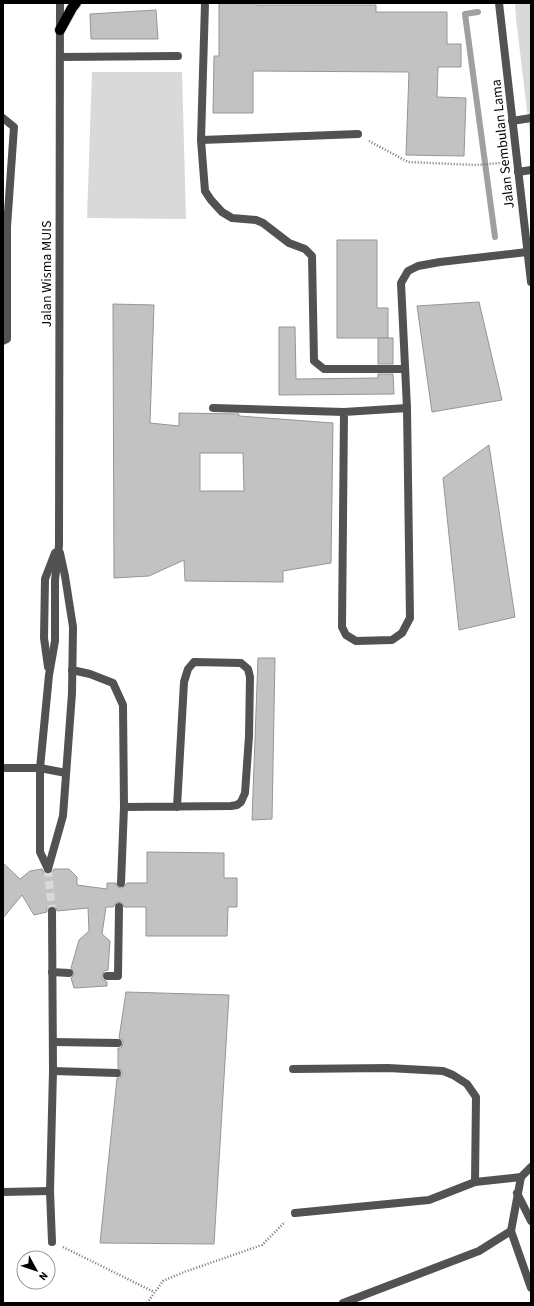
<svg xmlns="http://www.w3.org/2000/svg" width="534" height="1306" font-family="'Source Sans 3',sans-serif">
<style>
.green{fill:#d9d9d9}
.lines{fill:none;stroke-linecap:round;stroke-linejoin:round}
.stream{stroke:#a0a0a0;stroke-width:6}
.building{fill:#c2c2c2;stroke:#969696;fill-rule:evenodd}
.minor-tunnel{stroke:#d9d9d9;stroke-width:8;stroke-dasharray:8 4;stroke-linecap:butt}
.primary-casing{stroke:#dbdbdb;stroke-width:12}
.path{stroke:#747474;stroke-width:2.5;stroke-dasharray:1 2;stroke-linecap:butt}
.service{stroke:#525252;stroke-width:8}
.minor{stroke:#525252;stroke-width:8}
.tertiary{stroke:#525252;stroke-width:8}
.primary{stroke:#000;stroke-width:10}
.labels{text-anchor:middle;stroke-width:3;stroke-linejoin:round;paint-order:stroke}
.street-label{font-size:14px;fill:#000;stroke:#fff}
</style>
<rect width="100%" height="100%" fill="#fff"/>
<g class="green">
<path d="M 515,3 L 531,3 L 531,144 L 516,18 Z"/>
<path d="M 92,72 L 182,72 L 186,219 L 87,218 Z"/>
</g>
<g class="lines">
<path class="stream" d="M 478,12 L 465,14 L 495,237"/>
</g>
<g class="building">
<path d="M 219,3 L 256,3 L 256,5 L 376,5 L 376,12 L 447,12 L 447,44 L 461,44 L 461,67 L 438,67 L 437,97 L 466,98 L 464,156 L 406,155 L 409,72 L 253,71 L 253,113 L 213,113 L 214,56 L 219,56 Z"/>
<path d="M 156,10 L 158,39 L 91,39 L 90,14 Z"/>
<path d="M 337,240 L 377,240 L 377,308 L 388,308 L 388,338 L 337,338 Z"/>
<path d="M 479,302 L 502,400 L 432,412 L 417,306 Z"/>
<path d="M 113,304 L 154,305 L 150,423 L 179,426 L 179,413 L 239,414 L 239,416 L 333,423 L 331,563 L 283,571 L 283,582 L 185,581 L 184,560 L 149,576 L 114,578 ZM 200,453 L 243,453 L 244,491 L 200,491 Z"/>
<path d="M 279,327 L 295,327 L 296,379 L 378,378 L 378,374 L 393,374 L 394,394 L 279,395 Z"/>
<rect x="378" y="338" width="15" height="26"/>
<path d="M 489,445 L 515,617 L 459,630 L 443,478 Z"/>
<path d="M 258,658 L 275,658 L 272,819 L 252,820 Z"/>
<path d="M 147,852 L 224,853 L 224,878 L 237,878 L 237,907 L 228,907 L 227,936 L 146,936 L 146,907 L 124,907 L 122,903 L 117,902 L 113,907 L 106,907 L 102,934 L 110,941 L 108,970 L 104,971 L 102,976 L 102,979 L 107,982 L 107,986 L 74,988 L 71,978 L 73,976 L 74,973 L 71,968 L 79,940 L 89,931 L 88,908 L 57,911 L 55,906 L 52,906 L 47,908 L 47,912 L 34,915 L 22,895 L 3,918 L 3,863 L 20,879 L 30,871 L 42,869 L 44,873 L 48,874 L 52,873 L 54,869 L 69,869 L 77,877 L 77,885 L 107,889 L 107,883 L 116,883 L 118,887 L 121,888 L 125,886 L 127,883 L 147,883 Z"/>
<path d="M 126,992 L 229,995 L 214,1244 L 100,1243 L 117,1078 L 120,1078 L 122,1074 L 122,1070 L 118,1068 L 118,1048 L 121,1048 L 123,1043 L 123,1040 L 119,1038 Z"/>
</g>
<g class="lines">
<path class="minor-tunnel" d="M 48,869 L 52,911"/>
<defs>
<path id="primary" d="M 60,30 L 72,8 L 76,3"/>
</defs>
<use href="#primary" class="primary-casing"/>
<g class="path">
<path d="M 369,141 L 408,162 L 476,165 L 501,163"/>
<path d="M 63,1247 L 154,1292"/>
<path d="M 147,1303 L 163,1281 L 184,1272 L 262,1245 L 285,1222"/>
</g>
<g class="service">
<path d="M 205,3 L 201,140 L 358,134"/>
<path d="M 60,57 L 178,56"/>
<path d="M 3,118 L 14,127 L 7,227 L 7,339 L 3,341"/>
<path d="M 512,121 L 531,118"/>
<path d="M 201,140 L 205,191 L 211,200 L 222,212 L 232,218 L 256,220 L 263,223 L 289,243 L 305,249 L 312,256 L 314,361 L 324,369 L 405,369"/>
<path d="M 213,408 L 344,412"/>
<path d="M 72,670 L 90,674 L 113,683 L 123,705 L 124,807 L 121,883"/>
<path d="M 3,768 L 40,768 L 66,773"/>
<path d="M 124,807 L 231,806 L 237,805 L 241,802 L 245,793 L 249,736 L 250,677 L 248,669 L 241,663 L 194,662 L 188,669 L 184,682 L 177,807"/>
<path d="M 52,972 L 69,973"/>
<path d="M 107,976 L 118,976 L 119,907"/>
<path d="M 53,1042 L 118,1043"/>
<path d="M 293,1069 L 388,1068 L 443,1071 L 453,1075 L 467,1084 L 476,1097 L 475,1182"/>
<path d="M 53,1071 L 117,1073"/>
<path d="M 3,1192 L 50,1191"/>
<path d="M 295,1213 L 429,1200 L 475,1182 L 521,1177"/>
</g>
<g class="minor">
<path d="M 518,172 L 531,170"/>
<path d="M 407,408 L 344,412 L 342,627 L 346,635 L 356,641 L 392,640 L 402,633 L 410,618 L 407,408 L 401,283 L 408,271 L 418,266 L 440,262 L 527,252"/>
<path d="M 48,667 L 44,638 L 45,579 L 55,553"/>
<path d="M 48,869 L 40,852 L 40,768 L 49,675 L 55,641 L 55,580 L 59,545 L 60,3"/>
<path d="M 48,869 L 63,816 L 72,693 L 73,627 L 65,576 L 60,553"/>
<path d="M 531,1167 L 521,1177 L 511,1231 L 531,1288"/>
<path d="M 517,1193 L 531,1221"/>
<path d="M 52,1242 L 50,1191 L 53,1071 L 52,911"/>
<path d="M 343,1303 L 479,1251 L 511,1231"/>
</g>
<path class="tertiary" d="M 499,3 L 531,282"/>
<use href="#primary" class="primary"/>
</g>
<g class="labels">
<g class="street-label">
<text transform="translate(502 144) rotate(-96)" y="5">Jalan Sembulan Lama</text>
<text transform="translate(46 274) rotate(-90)" y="5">Jalan Wisma MUIS</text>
</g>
</g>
<rect width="534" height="1306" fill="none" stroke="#000000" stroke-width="8"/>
<g transform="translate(36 1270) rotate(130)"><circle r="19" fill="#ffffff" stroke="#999999"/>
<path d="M0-3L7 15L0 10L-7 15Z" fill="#000000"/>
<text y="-6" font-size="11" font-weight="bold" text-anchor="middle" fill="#000000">N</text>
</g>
</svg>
